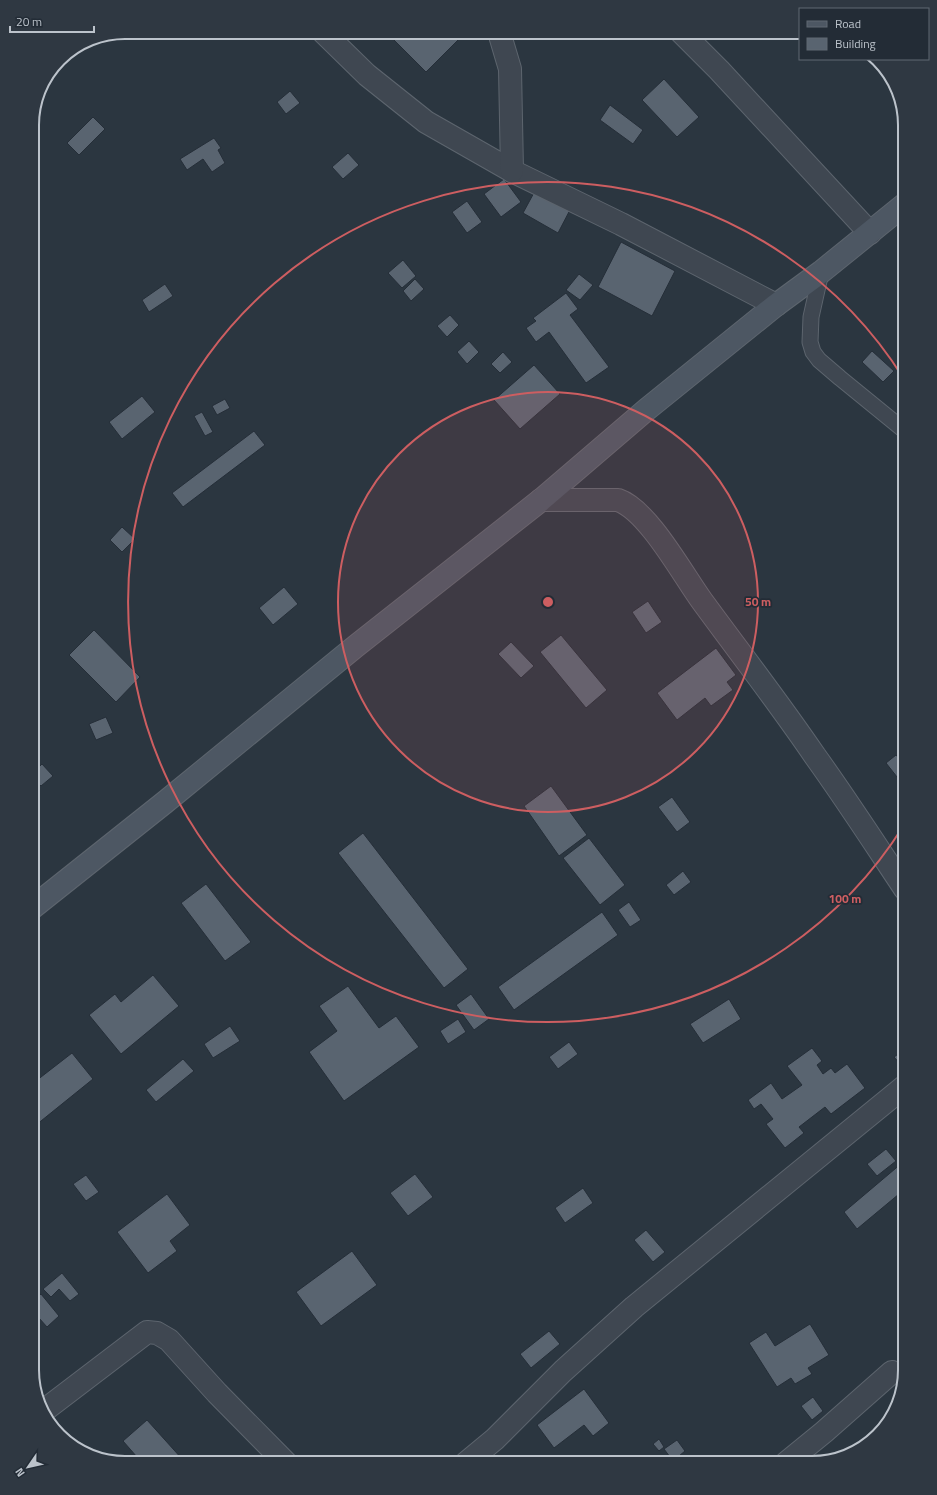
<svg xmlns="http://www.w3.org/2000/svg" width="937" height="1495" font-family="'Titillium Web',sans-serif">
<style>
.building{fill:#596470;stroke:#252e38}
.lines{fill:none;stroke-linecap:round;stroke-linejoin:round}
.service-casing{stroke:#5d656e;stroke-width:17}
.minor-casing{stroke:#5d656e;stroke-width:24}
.secondary-casing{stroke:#5d656e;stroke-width:24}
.service{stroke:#3f4751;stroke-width:15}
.minor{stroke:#3f4751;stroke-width:22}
.secondary{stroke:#4d5763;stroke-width:22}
.ring{fill:none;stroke:#cd5e61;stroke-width:2}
.rim{fill:none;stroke:#bcc3cb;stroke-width:2}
.centre{fill:#cd5e61;stroke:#232c36;stroke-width:2}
.ring-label{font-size:12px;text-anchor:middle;font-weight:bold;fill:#cd5e61;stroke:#232c36;stroke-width:3.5;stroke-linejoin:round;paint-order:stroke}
</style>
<rect width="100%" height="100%" fill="#2b3640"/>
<g class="building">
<path d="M 386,32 L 450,32 L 458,40 L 426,72 Z"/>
<path d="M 664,79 L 699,117 L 677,137 L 642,100 Z"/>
<path d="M 290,91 L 300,103 L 286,114 L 277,102 Z"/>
<path d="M 610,105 L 643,130 L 633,144 L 600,120 Z"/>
<path d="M 93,117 L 105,129 L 79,155 L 67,143 Z"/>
<path d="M 214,138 L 221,148 L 218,150 L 225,163 L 212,172 L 203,159 L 187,170 L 180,159 Z"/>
<path d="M 348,153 L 359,165 L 343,179 L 332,167 Z"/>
<path d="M 504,179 L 521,202 L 501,217 L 484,194 Z"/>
<path d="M 536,189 L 571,208 L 558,233 L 523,213 Z"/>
<path d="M 467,201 L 482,222 L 467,233 L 452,212 Z"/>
<path d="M 621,242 L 675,271 L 652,316 L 598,287 Z"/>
<path d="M 403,260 L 416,276 L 402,288 L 388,273 Z"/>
<path d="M 579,274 L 593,285 L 580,300 L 566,290 Z"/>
<path d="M 415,279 L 424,289 L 411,301 L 403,291 Z"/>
<path d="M 165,284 L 173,296 L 149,312 L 142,300 Z"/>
<path d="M 566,293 L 578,309 L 570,315 L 609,367 L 586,383 L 549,332 L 536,342 L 526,328 L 536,321 L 533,318 Z"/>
<path d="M 450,315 L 459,325 L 447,337 L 437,326 Z"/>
<path d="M 469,341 L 479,352 L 467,364 L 457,352 Z"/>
<path d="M 872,351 L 894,371 L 883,382 L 862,362 Z"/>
<path d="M 503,352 L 512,362 L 500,373 L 491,364 Z"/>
<path d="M 534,365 L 560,394 L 520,429 L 494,400 Z"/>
<path d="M 142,396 L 155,412 L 122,439 L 109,422 Z"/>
<path d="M 905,396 L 905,408 L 899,402 Z"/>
<path d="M 225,399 L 230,408 L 217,415 L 212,406 Z"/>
<path d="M 202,412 L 213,432 L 205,436 L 194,416 Z"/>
<path d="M 254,431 L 265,445 L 183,507 L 172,493 Z"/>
<path d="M 122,527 L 135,539 L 122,552 L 110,540 Z"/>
<path d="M 284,587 L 298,604 L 273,625 L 259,608 Z"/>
<path d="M 648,601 L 662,622 L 646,633 L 632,612 Z"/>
<path d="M 94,630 L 140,677 L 116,702 L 69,655 Z"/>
<path d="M 561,635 L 607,690 L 586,708 L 540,652 Z"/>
<path d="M 511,642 L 534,666 L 521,678 L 498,654 Z"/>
<path d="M 716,648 L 736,675 L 727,682 L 733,690 L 711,706 L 705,698 L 677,720 L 657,693 Z"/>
<path d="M 106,717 L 113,733 L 96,740 L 89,724 Z"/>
<path d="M 896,755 L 905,765 L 905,778 L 901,782 L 886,763 Z"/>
<path d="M 42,764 L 53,776 L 41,786 L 32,777 L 32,774 Z"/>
<path d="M 551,786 L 587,835 L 559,856 L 524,806 Z"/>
<path d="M 672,797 L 690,822 L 677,832 L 658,807 Z"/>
<path d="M 363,833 L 468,969 L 444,988 L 338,853 Z"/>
<path d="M 589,838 L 625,885 L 600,905 L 563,858 Z"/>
<path d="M 683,871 L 691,882 L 674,895 L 666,885 Z"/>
<path d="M 206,884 L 251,942 L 225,961 L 181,903 Z"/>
<path d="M 629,902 L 641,920 L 630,927 L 618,910 Z"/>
<path d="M 602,912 L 618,935 L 514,1010 L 498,987 Z"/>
<path d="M 153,975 L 179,1006 L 121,1054 L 89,1015 L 115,994 L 121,1002 Z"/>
<path d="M 348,986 L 379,1028 L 396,1016 L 419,1047 L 344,1101 L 309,1052 L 337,1031 L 319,1006 Z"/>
<path d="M 471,994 L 489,1019 L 474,1030 L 456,1005 Z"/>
<path d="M 729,999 L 741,1019 L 703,1043 L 690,1024 Z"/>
<path d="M 458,1019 L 466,1032 L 448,1044 L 440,1031 Z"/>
<path d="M 230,1026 L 240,1041 L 213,1058 L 204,1044 Z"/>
<path d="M 905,1036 L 905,1065 L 903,1067 L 894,1057 L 904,1050 L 898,1042 Z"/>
<path d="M 569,1042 L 578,1054 L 558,1069 L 549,1057 Z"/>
<path d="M 812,1048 L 822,1061 L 817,1065 L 823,1074 L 831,1068 L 835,1073 L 847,1064 L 865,1088 L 831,1114 L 825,1107 L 799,1127 L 804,1133 L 785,1148 L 766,1124 L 773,1119 L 761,1104 L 754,1109 L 748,1100 L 771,1083 L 782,1099 L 802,1085 L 787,1066 Z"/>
<path d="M 72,1053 L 93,1079 L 36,1125 L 32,1120 L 32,1084 Z"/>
<path d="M 183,1059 L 194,1071 L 156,1102 L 146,1090 Z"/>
<path d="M 886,1149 L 896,1161 L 877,1176 L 867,1164 Z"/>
<path d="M 902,1163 L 905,1167 L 905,1189 L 857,1229 L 844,1212 Z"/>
<path d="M 415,1174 L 433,1197 L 408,1216 L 390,1193 Z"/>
<path d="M 86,1175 L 99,1192 L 86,1201 L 73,1184 Z"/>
<path d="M 583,1188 L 593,1203 L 565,1223 L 555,1208 Z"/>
<path d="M 167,1194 L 190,1225 L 170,1241 L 177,1251 L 148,1273 L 117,1232 Z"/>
<path d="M 646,1230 L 665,1252 L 653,1262 L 634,1240 Z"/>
<path d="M 352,1251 L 377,1285 L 321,1326 L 296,1292 Z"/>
<path d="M 62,1273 L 79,1294 L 70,1301 L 59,1289 L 51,1297 L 43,1289 Z"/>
<path d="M 41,1294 L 59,1316 L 47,1327 L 39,1318 L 32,1324 L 32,1302 Z"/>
<path d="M 810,1324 L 829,1355 L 808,1368 L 812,1374 L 795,1384 L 791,1378 L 777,1387 L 749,1343 L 766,1332 L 775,1346 Z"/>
<path d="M 32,1329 L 38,1335 L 32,1340 Z"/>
<path d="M 549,1331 L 560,1344 L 531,1368 L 520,1354 Z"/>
<path d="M 584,1389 L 609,1423 L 593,1436 L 584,1425 L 554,1448 L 537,1425 Z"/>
<path d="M 813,1397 L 823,1411 L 812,1420 L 801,1406 Z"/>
<path d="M 147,1420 L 183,1460 L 181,1463 L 131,1463 L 137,1457 L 123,1441 Z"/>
<path d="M 659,1439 L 664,1447 L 659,1451 L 653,1444 Z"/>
<path d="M 677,1440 L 685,1451 L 673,1461 L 664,1449 Z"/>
</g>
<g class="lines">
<defs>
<path id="service" d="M 821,272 L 811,317 L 810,342 L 813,352 L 819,360 L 840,378 L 905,431"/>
<g id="minor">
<path d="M 323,32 L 367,75 L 426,122 L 512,171 L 621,224 L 776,305"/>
<path d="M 499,32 L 510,69 L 512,171"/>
<path d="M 681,32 L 719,70 L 870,233"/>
<path d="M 541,500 L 618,500 C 648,510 683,575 702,601 C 740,653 779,703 815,756 C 846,799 875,844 905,889"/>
<path d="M 42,1412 L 147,1332 L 157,1333 L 169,1340 L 217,1393 L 286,1463"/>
<path d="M 466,1463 L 495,1439 L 563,1371 L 634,1307 L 905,1086"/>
<path d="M 786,1463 L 824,1432 L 892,1372"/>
</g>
<path id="secondary" d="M 32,908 L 164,803 L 356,646 L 541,500 L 646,410 L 776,305 L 821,272 L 905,204"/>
</defs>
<use href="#service" class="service-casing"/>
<use href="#minor" class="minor-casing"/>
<use href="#secondary" class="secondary-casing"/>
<use href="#service" class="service"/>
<use href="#minor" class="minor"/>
<use href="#secondary" class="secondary"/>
</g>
<circle cx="548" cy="602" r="210" fill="#cd5e61" fill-opacity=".12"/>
<g class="ring">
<circle cx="548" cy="602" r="210"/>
<path d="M904 825A420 420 0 1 1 904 379"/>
</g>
<path d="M0 0H937V1495H0ZM125 39H812A86 86 0 0 1 898 125V1370A86 86 0 0 1 812 1456H125A86 86 0 0 1 39 1370V125A86 86 0 0 1 125 39Z" fill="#2f3842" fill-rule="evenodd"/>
<path class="rim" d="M125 39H812A86 86 0 0 1 898 125V1370A86 86 0 0 1 812 1456H125A86 86 0 0 1 39 1370V125A86 86 0 0 1 125 39Z"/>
<circle cx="548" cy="602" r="6" class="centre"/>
<g class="ring-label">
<text x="758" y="606">50 m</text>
<text x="845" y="903">100 m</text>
</g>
<rect x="799" y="8" width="130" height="52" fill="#232c36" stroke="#606872"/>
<rect x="807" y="21" width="20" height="6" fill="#4d5763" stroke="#606872"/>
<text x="835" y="28" font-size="12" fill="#bcc3cb">Road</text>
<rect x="807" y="38" width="20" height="12" fill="#596470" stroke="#606872"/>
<text x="835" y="48" font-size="12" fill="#bcc3cb">Building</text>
<g transform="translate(28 1467) rotate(236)" stroke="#232c36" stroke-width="3" paint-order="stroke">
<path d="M0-3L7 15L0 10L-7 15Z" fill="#bcc3cb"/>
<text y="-6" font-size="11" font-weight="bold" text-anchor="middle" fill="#bcc3cb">N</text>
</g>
<path d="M10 26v6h84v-6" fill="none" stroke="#bcc3cb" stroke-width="2"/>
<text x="16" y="26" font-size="12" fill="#bcc3cb" stroke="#232c36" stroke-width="3" paint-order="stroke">20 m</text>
</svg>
